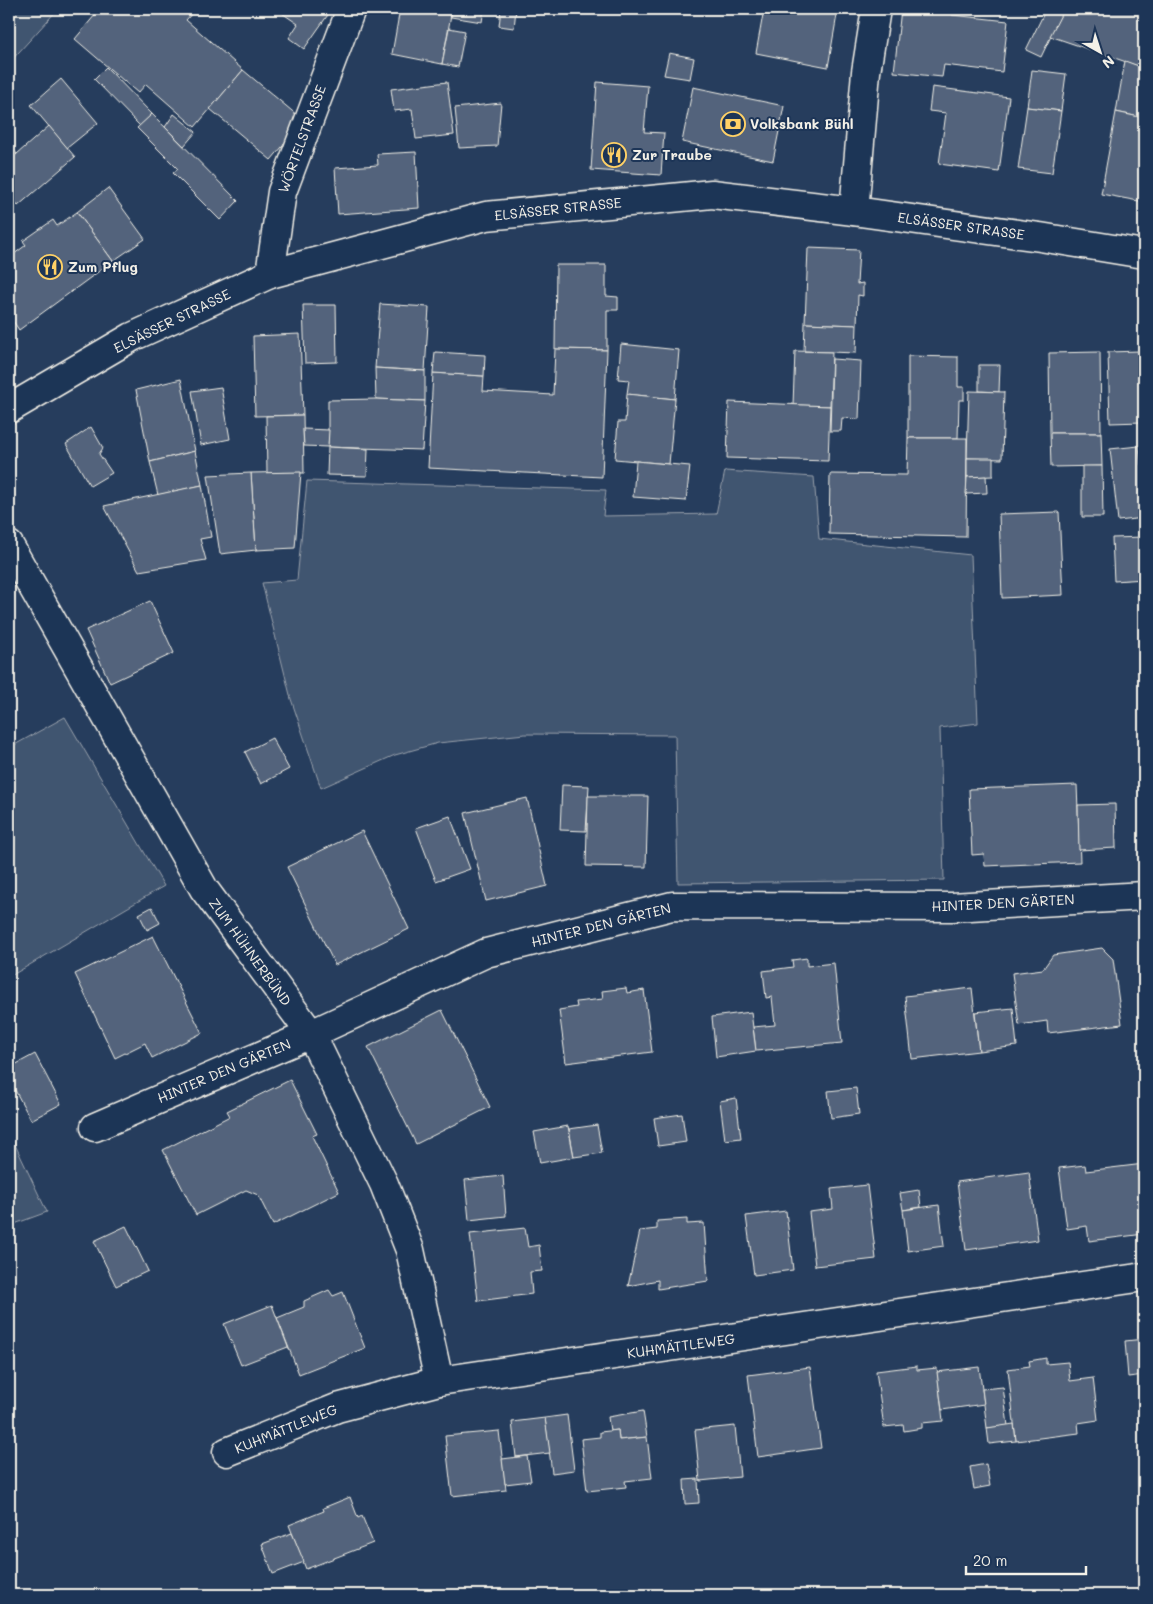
<svg xmlns="http://www.w3.org/2000/svg" width="1153" height="1604" font-family="Mali,sans-serif">
<style>
.green{fill:#40546f;stroke:#9aa2ac}
.building{fill:#52647b;stroke:#f4f1e8}
.lines{fill:none;stroke-linecap:round;stroke-linejoin:round}
.minor-casing{stroke:#f4f1e8;stroke-width:31}
.tertiary-casing{stroke:#f4f1e8;stroke-width:31}
.minor{stroke:#1d3557;stroke-width:28}
.tertiary{stroke:#1d3557;stroke-width:28}
.labels{text-anchor:middle;stroke-width:4;stroke-linejoin:round;paint-order:stroke}
.poi-label{font-size:14px;font-weight:bold;fill:#f4f1e8;stroke:#1d3557;text-anchor:start}
.street-label{font-size:14px;fill:#f4f1e8;stroke:#1d3557}
</style>
<rect width="100%" height="100%" fill="#263d5d"/>
<filter id="ink" filterUnits="userSpaceOnUse"><feTurbulence type="fractalNoise" baseFrequency=".02" numOctaves="2"/><feDisplacementMap in="SourceGraphic" scale="10" xChannelSelector="R" yChannelSelector="G"/><feConvolveMatrix kernelMatrix="1 2 1 2 8 2 1 2 1" color-interpolation-filters="sRGB"/></filter>
<g filter="url(#ink)">
<g class="green">
<path d="M 9,9 L 58,9 L 9,63 Z"/>
<path d="M 725,471 L 814,477 L 819,539 L 971,555 L 978,723 L 940,728 L 944,880 L 678,883 L 675,735 L 525,734 L 438,743 L 395,755 L 321,788 L 291,699 L 262,583 L 297,580 L 307,481 L 606,490 L 603,516 L 716,514 Z"/>
<path d="M 65,717 L 164,886 L 9,977 L 9,748 Z"/>
<path d="M 9,1132 L 47,1212 L 9,1226 Z"/>
</g>
<g class="building">
<path d="M 100,9 L 196,9 L 186,20 L 243,70 L 195,127 L 146,84 L 138,93 L 75,39 Z"/>
<path d="M 276,9 L 332,9 L 304,49 L 289,38 L 298,24 Z"/>
<path d="M 400,9 L 452,9 L 442,64 L 392,54 Z"/>
<path d="M 452,9 L 484,9 L 482,22 L 451,17 Z"/>
<path d="M 501,9 L 516,9 L 514,28 L 499,26 Z"/>
<path d="M 764,9 L 838,9 L 828,67 L 756,53 Z"/>
<path d="M 901,9 L 936,9 L 952,10 L 952,15 L 1008,21 L 1002,72 L 944,65 L 942,77 L 894,72 Z"/>
<path d="M 1046,9 L 1064,9 L 1041,57 L 1026,50 Z"/>
<path d="M 1064,9 L 1144,9 L 1144,68 L 1050,36 Z"/>
<path d="M 449,28 L 465,31 L 458,67 L 442,64 Z"/>
<path d="M 669,53 L 694,58 L 690,79 L 664,75 Z"/>
<path d="M 1125,61 L 1144,68 L 1144,118 L 1116,112 Z"/>
<path d="M 106,67 L 152,114 L 140,126 L 94,79 Z"/>
<path d="M 243,70 L 304,121 L 271,160 L 210,109 Z"/>
<path d="M 1032,70 L 1066,74 L 1061,111 L 1027,107 Z"/>
<path d="M 61,79 L 98,123 L 67,148 L 31,105 Z"/>
<path d="M 447,82 L 454,135 L 416,139 L 412,109 L 394,111 L 391,89 Z"/>
<path d="M 597,82 L 648,86 L 644,132 L 664,133 L 661,175 L 591,170 Z"/>
<path d="M 693,87 L 784,106 L 773,161 L 682,142 Z"/>
<path d="M 932,87 L 1009,97 L 999,172 L 939,164 L 946,113 L 929,111 Z"/>
<path d="M 501,103 L 497,146 L 459,148 L 455,108 Z"/>
<path d="M 1027,107 L 1061,111 L 1052,173 L 1018,169 Z"/>
<path d="M 1116,112 L 1144,118 L 1144,202 L 1101,194 Z"/>
<path d="M 152,114 L 238,201 L 220,220 L 173,173 L 178,169 L 137,128 Z"/>
<path d="M 174,114 L 196,132 L 184,146 L 165,127 Z"/>
<path d="M 49,126 L 75,157 L 18,206 L 9,195 L 9,161 Z"/>
<path d="M 9,145 L 17,154 L 9,161 Z"/>
<path d="M 416,152 L 419,208 L 338,214 L 335,168 L 378,165 L 377,154 Z"/>
<path d="M 108,188 L 145,239 L 113,261 L 77,212 Z"/>
<path d="M 77,212 L 113,261 L 19,330 L 9,315 L 9,258 L 26,245 L 23,241 L 53,220 L 57,226 Z"/>
<path d="M 808,248 L 859,250 L 857,284 L 863,283 L 863,296 L 858,295 L 857,325 L 805,323 Z"/>
<path d="M 556,265 L 606,265 L 606,296 L 618,297 L 618,310 L 607,310 L 607,350 L 555,349 Z"/>
<path d="M 380,304 L 429,307 L 425,371 L 375,368 Z"/>
<path d="M 303,305 L 336,305 L 337,362 L 305,363 Z"/>
<path d="M 805,323 L 857,325 L 856,353 L 804,351 Z"/>
<path d="M 300,334 L 303,415 L 255,416 L 253,336 Z"/>
<path d="M 621,344 L 679,350 L 675,399 L 627,394 L 629,380 L 618,379 Z"/>
<path d="M 555,349 L 607,350 L 602,477 L 428,468 L 433,373 L 484,376 L 483,391 L 553,395 Z"/>
<path d="M 795,351 L 832,352 L 830,406 L 793,405 Z"/>
<path d="M 1140,351 L 1142,422 L 1110,423 L 1108,352 Z"/>
<path d="M 435,352 L 485,355 L 484,376 L 433,373 Z"/>
<path d="M 1100,352 L 1101,433 L 1050,433 L 1049,353 Z"/>
<path d="M 908,356 L 958,357 L 958,387 L 964,387 L 964,400 L 959,400 L 958,438 L 908,438 Z"/>
<path d="M 832,359 L 861,361 L 859,419 L 842,418 L 841,431 L 830,431 Z"/>
<path d="M 979,365 L 1000,365 L 999,392 L 979,391 Z"/>
<path d="M 375,368 L 425,371 L 425,401 L 376,399 Z"/>
<path d="M 181,379 L 195,451 L 150,462 L 136,390 Z"/>
<path d="M 221,387 L 230,439 L 201,445 L 192,391 Z"/>
<path d="M 969,391 L 1004,392 L 1002,459 L 967,458 Z"/>
<path d="M 627,394 L 675,399 L 669,464 L 615,459 L 618,422 L 625,422 Z"/>
<path d="M 376,399 L 425,401 L 422,450 L 328,447 L 328,400 Z"/>
<path d="M 729,402 L 830,406 L 828,461 L 727,458 Z"/>
<path d="M 303,415 L 304,473 L 267,473 L 266,416 Z"/>
<path d="M 91,427 L 103,448 L 99,454 L 112,473 L 90,486 L 66,444 Z"/>
<path d="M 303,429 L 329,430 L 328,447 L 304,446 Z"/>
<path d="M 1050,433 L 1101,433 L 1102,466 L 1051,467 Z"/>
<path d="M 908,438 L 967,438 L 966,537 L 829,534 L 830,474 L 907,475 Z"/>
<path d="M 1139,446 L 1141,465 L 1144,465 L 1144,518 L 1118,521 L 1110,449 Z"/>
<path d="M 328,447 L 368,449 L 367,476 L 327,475 Z"/>
<path d="M 195,451 L 202,485 L 158,495 L 150,462 Z"/>
<path d="M 967,458 L 993,458 L 993,476 L 967,477 Z"/>
<path d="M 636,461 L 690,466 L 686,501 L 633,497 Z"/>
<path d="M 1082,466 L 1102,466 L 1103,517 L 1082,517 Z"/>
<path d="M 301,472 L 295,548 L 256,550 L 251,473 Z"/>
<path d="M 251,473 L 256,550 L 220,554 L 208,475 Z"/>
<path d="M 986,476 L 987,493 L 966,494 L 967,477 Z"/>
<path d="M 202,485 L 211,537 L 200,539 L 206,560 L 139,571 L 104,506 Z"/>
<path d="M 1059,512 L 1063,595 L 1002,598 L 999,514 Z"/>
<path d="M 1144,537 L 1144,579 L 1114,581 L 1112,538 Z"/>
<path d="M 150,601 L 174,653 L 110,683 L 86,630 Z"/>
<path d="M 272,738 L 289,769 L 261,784 L 245,752 Z"/>
<path d="M 562,785 L 589,786 L 586,831 L 560,830 Z"/>
<path d="M 1077,785 L 1080,862 L 985,866 L 984,854 L 972,855 L 969,789 Z"/>
<path d="M 588,796 L 648,796 L 646,867 L 586,866 Z"/>
<path d="M 527,798 L 547,886 L 486,901 L 465,813 Z"/>
<path d="M 1115,804 L 1116,848 L 1079,850 L 1078,805 Z"/>
<path d="M 450,816 L 470,869 L 436,881 L 416,828 Z"/>
<path d="M 362,831 L 409,929 L 335,965 L 287,867 Z"/>
<path d="M 152,907 L 160,923 L 147,930 L 139,914 Z"/>
<path d="M 153,936 L 202,1033 L 152,1058 L 145,1043 L 115,1058 L 75,974 Z"/>
<path d="M 1102,948 L 1113,959 L 1122,1024 L 1048,1033 L 1047,1021 L 1019,1025 L 1012,973 L 1043,969 L 1053,955 Z"/>
<path d="M 807,958 L 807,966 L 834,963 L 842,1043 L 756,1051 L 753,1027 L 775,1025 L 772,997 L 766,998 L 763,971 L 793,967 L 792,960 Z"/>
<path d="M 626,988 L 627,993 L 644,990 L 652,1052 L 566,1063 L 559,1010 L 577,1007 L 576,1002 L 603,999 L 602,991 Z"/>
<path d="M 972,988 L 979,1051 L 912,1059 L 905,996 Z"/>
<path d="M 1013,1008 L 1017,1046 L 979,1051 L 975,1012 Z"/>
<path d="M 442,1010 L 490,1107 L 416,1144 L 368,1047 Z"/>
<path d="M 751,1012 L 756,1051 L 716,1057 L 712,1017 Z"/>
<path d="M 35,1054 L 61,1104 L 31,1120 L 9,1079 L 9,1068 Z"/>
<path d="M 290,1080 L 317,1134 L 312,1136 L 339,1192 L 273,1225 L 258,1195 L 246,1190 L 196,1215 L 163,1150 L 230,1116 L 227,1111 Z"/>
<path d="M 856,1088 L 859,1114 L 831,1118 L 828,1091 Z"/>
<path d="M 736,1098 L 741,1138 L 725,1140 L 720,1101 Z"/>
<path d="M 682,1114 L 686,1142 L 658,1146 L 654,1118 Z"/>
<path d="M 597,1125 L 602,1153 L 574,1157 L 569,1129 Z"/>
<path d="M 568,1126 L 574,1157 L 540,1163 L 534,1132 Z"/>
<path d="M 1144,1164 L 1144,1234 L 1089,1241 L 1087,1226 L 1067,1229 L 1059,1168 L 1085,1165 L 1086,1171 Z"/>
<path d="M 1029,1172 L 1038,1240 L 966,1250 L 957,1182 Z"/>
<path d="M 503,1176 L 506,1216 L 469,1220 L 465,1180 Z"/>
<path d="M 867,1185 L 876,1259 L 815,1266 L 809,1212 L 833,1209 L 831,1189 Z"/>
<path d="M 919,1190 L 921,1207 L 903,1210 L 900,1193 Z"/>
<path d="M 939,1205 L 944,1246 L 908,1251 L 903,1210 Z"/>
<path d="M 786,1211 L 793,1270 L 754,1275 L 746,1216 Z"/>
<path d="M 687,1219 L 687,1224 L 704,1223 L 708,1281 L 658,1289 L 658,1280 L 628,1286 L 640,1231 L 657,1229 L 657,1221 Z"/>
<path d="M 126,1226 L 148,1271 L 116,1286 L 94,1241 Z"/>
<path d="M 525,1228 L 528,1247 L 539,1245 L 542,1271 L 530,1272 L 532,1294 L 478,1301 L 470,1234 Z"/>
<path d="M 329,1290 L 333,1296 L 343,1292 L 365,1348 L 299,1374 L 277,1318 L 304,1307 L 304,1301 Z"/>
<path d="M 272,1305 L 288,1347 L 241,1365 L 224,1324 Z"/>
<path d="M 1144,1339 L 1144,1375 L 1128,1377 L 1125,1341 Z"/>
<path d="M 1046,1358 L 1046,1364 L 1068,1362 L 1070,1381 L 1093,1378 L 1098,1420 L 1078,1423 L 1079,1433 L 1016,1441 L 1008,1369 L 1030,1366 L 1029,1361 Z"/>
<path d="M 917,1366 L 917,1370 L 937,1368 L 943,1421 L 922,1423 L 922,1428 L 904,1431 L 903,1425 L 884,1427 L 876,1371 Z"/>
<path d="M 810,1367 L 821,1448 L 758,1457 L 748,1375 Z"/>
<path d="M 979,1367 L 984,1404 L 942,1410 L 937,1372 Z"/>
<path d="M 1003,1387 L 1008,1426 L 987,1428 L 982,1389 Z"/>
<path d="M 643,1411 L 647,1437 L 619,1440 L 618,1430 L 610,1431 L 608,1417 Z"/>
<path d="M 567,1415 L 574,1470 L 552,1473 L 545,1418 Z"/>
<path d="M 545,1418 L 550,1453 L 516,1457 L 512,1422 Z"/>
<path d="M 1014,1424 L 1016,1441 L 989,1444 L 987,1428 Z"/>
<path d="M 735,1426 L 740,1477 L 700,1481 L 695,1430 Z"/>
<path d="M 618,1430 L 619,1440 L 647,1437 L 652,1478 L 625,1481 L 626,1487 L 587,1491 L 581,1439 L 600,1437 L 600,1432 Z"/>
<path d="M 499,1431 L 506,1490 L 452,1496 L 445,1436 Z"/>
<path d="M 527,1456 L 531,1481 L 505,1484 L 502,1459 Z"/>
<path d="M 986,1464 L 990,1486 L 974,1489 L 970,1467 Z"/>
<path d="M 698,1479 L 699,1503 L 685,1504 L 684,1480 Z"/>
<path d="M 350,1497 L 358,1518 L 362,1516 L 373,1543 L 306,1569 L 289,1525 L 324,1511 L 323,1508 Z"/>
<path d="M 292,1533 L 304,1562 L 273,1574 L 262,1544 Z"/>
</g>
<g class="lines">
<defs>
<g id="minor">
<path d="M 854,211 L 866,72 L 876,9"/>
<path d="M 270,274 L 282,192 L 351,9"/>
<path d="M 9,545 L 204,889 L 311,1034 L 384,1184 L 410,1250 L 439,1381"/>
<path d="M 95,1127 L 311,1034 L 486,953 L 672,906 L 952,907 L 1144,896"/>
<path d="M 227,1452 L 337,1408 L 439,1381 L 1144,1277"/>
</g>
<path id="tertiary" d="M 9,409 L 132,337 L 270,274 L 486,216 L 712,194 L 854,211 L 1040,237 L 1144,254"/>
</defs>
<use href="#minor" class="minor-casing"/>
<use href="#tertiary" class="tertiary-casing"/>
<use href="#minor" class="minor"/>
<use href="#tertiary" class="tertiary"/>
</g>
</g>
<defs>
<symbol id="bank-ring" viewBox="-11 -11 22 22"><circle r="9.5" fill="#1d3557" stroke="#ffd166" stroke-width="1.5"/><path d="M-6-4H6V4H-6ZM0-2.3a2.3 2.3 0 1 0 0 4.6a2.3 2.3 0 1 0 0-4.6Z" fill="#ffd166"/></symbol>
<symbol id="restaurant-ring" viewBox="-11 -11 22 22"><circle r="9.5" fill="#1d3557" stroke="#ffd166" stroke-width="1.5"/><path d="M-5-6h1v4h1v-4h1v4h1v-4h1v5L-1.5 .5V6h-2V.5L-5-1ZM5-6V6H3V1.5H1.5Q1.5-4 5-6Z" fill="#ffd166"/></symbol>
</defs>
<g fill-rule="evenodd">
<use href="#bank-ring" x="719" y="110" width="28" height="28"/>
<use href="#restaurant-ring" x="600" y="141" width="28" height="28"/>
<use href="#restaurant-ring" x="36" y="253" width="28" height="28"/>
</g>
<g class="labels">
<g class="poi-label">
<text x="750" y="129">Volksbank Bühl</text>
<text x="632" y="160">Zur Traube</text>
<text x="68" y="272">Zum Pflug</text>
</g>
<g class="street-label">
<text transform="translate(302 139) rotate(-70)" y="5">WÖRTELSTRASSE</text>
<text transform="translate(558 209) rotate(-6)" y="5">ELSÄSSER STRASSE</text>
<text transform="translate(961 226) rotate(8)" y="5">ELSÄSSER STRASSE</text>
<text transform="translate(172 321) rotate(-26)" y="5">ELSÄSSER STRASSE</text>
<text transform="translate(1003 903) rotate(-3)" y="5">HINTER DEN GÄRTEN</text>
<text transform="translate(601 925) rotate(-14)" y="5">HINTER DEN GÄRTEN</text>
<text transform="translate(250 952) rotate(54)" y="5">ZUM HÜHNERBÜND</text>
<text transform="translate(224 1071) rotate(-23)" y="5">HINTER DEN GÄRTEN</text>
<text transform="translate(681 1346) rotate(-8)" y="5">KUHMÄTTLEWEG</text>
<text transform="translate(286 1429) rotate(-22)" y="5">KUHMÄTTLEWEG</text>
</g>
</g>
<rect width="1153" height="1604" fill="none" stroke="#1d3557" stroke-width="30"/>
<rect x="15" y="15" width="1123" height="1574" fill="none" stroke="#f4f1e8" stroke-width="2" filter="url(#ink)"/>
<g transform="translate(1100 52) rotate(141)" stroke="#1d3557" stroke-width="4" paint-order="stroke">
<path d="M0-4L9 19L0 12L-9 19Z" fill="#f4f1e8"/>
<text y="-8" font-size="14" font-weight="bold" text-anchor="middle" fill="#f4f1e8">N</text>
</g>
<path d="M966 1566v8h120v-8" fill="none" stroke="#f4f1e8" stroke-width="2.5"/>
<text x="973" y="1566" font-size="15" fill="#f4f1e8" stroke="#1d3557" stroke-width="4" paint-order="stroke">20 m</text>
</svg>
